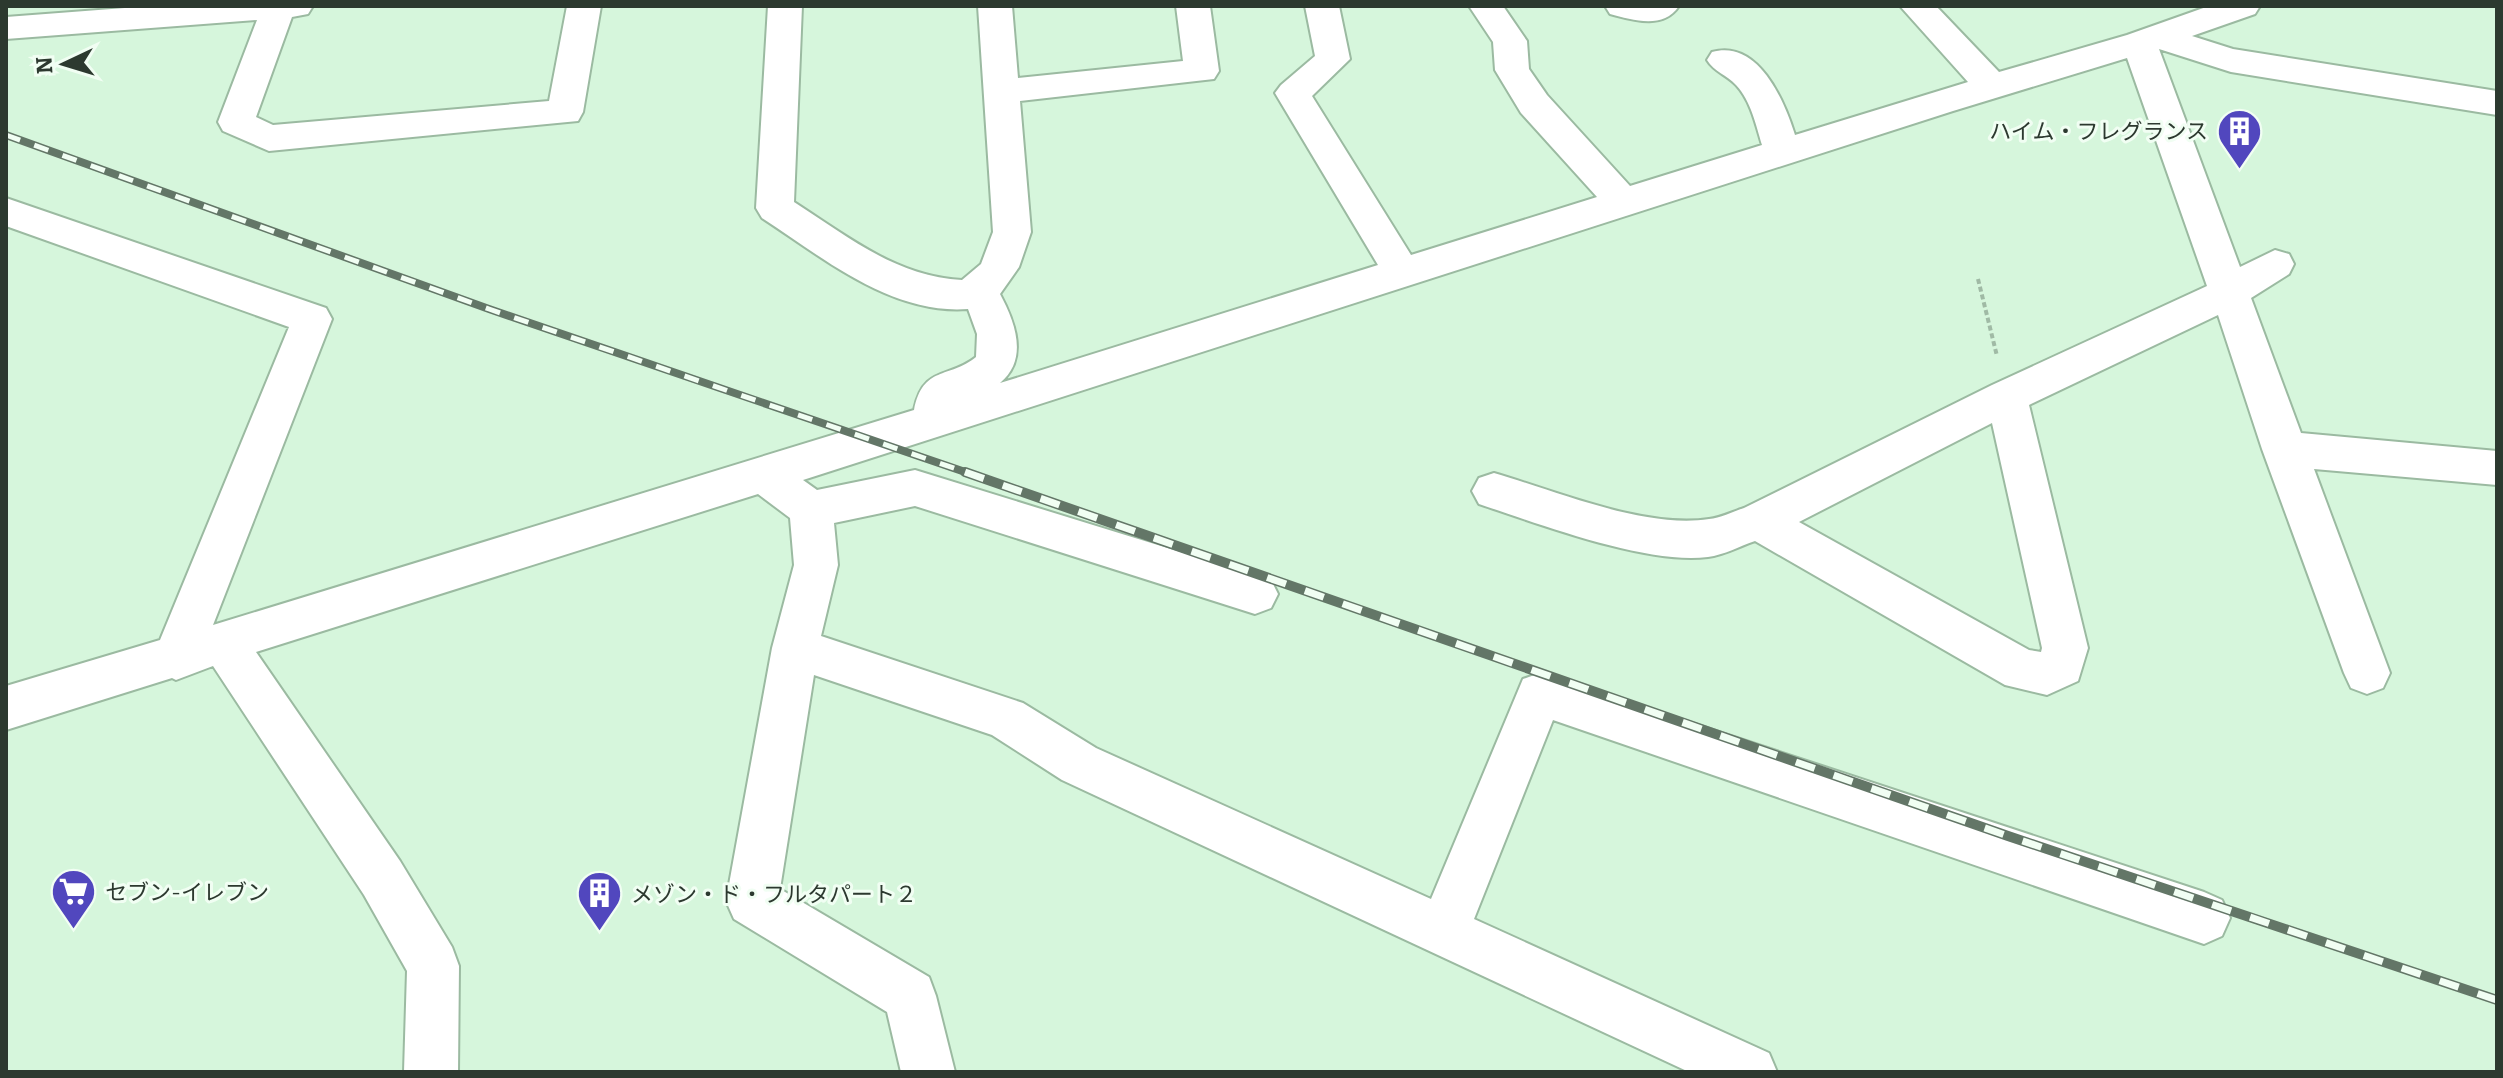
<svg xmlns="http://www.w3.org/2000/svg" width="2503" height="1078" font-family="Bitter,'Noto Sans JP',serif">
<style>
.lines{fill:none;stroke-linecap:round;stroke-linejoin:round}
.minor-casing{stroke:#9bbaa1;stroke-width:4}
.path{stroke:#a0baa5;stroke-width:4;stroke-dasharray:5 3;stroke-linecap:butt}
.minor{fill:#fff;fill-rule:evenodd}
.rail-far1-casing{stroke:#637667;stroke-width:8}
.rail-casing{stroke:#637667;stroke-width:10}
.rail-far1{stroke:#f1fef3;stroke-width:5;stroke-dasharray:15;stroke-linecap:butt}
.rail{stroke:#f1fef3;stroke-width:7;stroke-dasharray:20;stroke-linecap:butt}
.labels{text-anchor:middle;stroke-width:6;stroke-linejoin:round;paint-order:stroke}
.poi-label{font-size:22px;fill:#2c392f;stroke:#f1fef3;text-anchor:start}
</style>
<rect width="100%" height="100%" fill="#d6f6dc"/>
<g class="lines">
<defs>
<g id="minor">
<path d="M 151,6 L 313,6 L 308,14 L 292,17 L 256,117 L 273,125 L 549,101 L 567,6 L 601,6 L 583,112 L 578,121 L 269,151 L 223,131 L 218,122 L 257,20 L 6,39 L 6,17 Z"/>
<path d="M 768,6 L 802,6 L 794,202 C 847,236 897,277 962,280 L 981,264 L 993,232 L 978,6 L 1012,6 L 1018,78 L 1183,61 L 1176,6 L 1210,6 L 1219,71 L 1214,79 L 1020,101 L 1031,232 L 1019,267 L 1000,294 C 1015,322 1029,359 1000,383 L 1378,265 L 1275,93 L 1281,85 L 1315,56 L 1305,6 L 1339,6 L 1350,59 L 1312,96 L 1411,255 L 1597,197 L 1521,113 L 1495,70 L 1493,42 L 1469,6 L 1503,6 L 1527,41 L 1529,69 L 1547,95 L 1630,186 L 1762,145 C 1756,125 1751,101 1736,85 C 1727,75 1714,72 1707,60 L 1712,52 C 1758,39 1784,100 1795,135 L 1968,82 L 1900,6 L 1936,6 L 1999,72 L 2127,35 L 2209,6 L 2260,6 L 2255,14 L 2192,36 L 2233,49 L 2497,91 L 2497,115 L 2231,72 L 2159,49 L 2240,267 L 2275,250 L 2289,254 L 2294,264 L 2289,274 L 2251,298 L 2301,433 L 2497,451 L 2497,485 L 2314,469 L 2390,673 L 2383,688 L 2367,694 L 2351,688 L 2344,673 L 2262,449 L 2218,315 L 2029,405 L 2088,648 L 2078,681 L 2047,695 L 2005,685 L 1755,541 C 1740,546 1724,555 1708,557 C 1647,565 1539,524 1479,504 L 1472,491 L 1479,478 L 1494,473 C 1556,491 1645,529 1709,519 C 1720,518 1732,512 1744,508 L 1992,385 L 2207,286 L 2127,58 L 1953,111 L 803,480 L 817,490 L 915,470 L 1271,580 L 1278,594 L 1271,608 L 1255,614 L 915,506 L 834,523 L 838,565 L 821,636 L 1023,703 L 1096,748 L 1431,899 L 1523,679 L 1540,673 L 2204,892 L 2222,900 L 2230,918 L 2222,936 L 2204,944 L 1553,720 L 1474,919 L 1769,1053 L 1777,1072 L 1689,1072 L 1062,780 L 992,735 L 814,675 L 780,889 L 929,977 L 936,996 L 955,1072 L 901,1072 L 887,1012 L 734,919 L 726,901 L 772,648 L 794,565 L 790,518 L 758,494 L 256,652 L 400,861 L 452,947 L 459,966 L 458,1072 L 404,1072 L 407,971 L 364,895 L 213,666 L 176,680 L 172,678 L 6,730 L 6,686 L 160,640 L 289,327 L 6,226 L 6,198 L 326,308 L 332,319 L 213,625 L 914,410 C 923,365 949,379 976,357 L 977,334 L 968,309 C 891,315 822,257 762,218 L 756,208 ZM 1992,423 L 2042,648 L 2041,652 L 2029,650 L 1799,522 Z"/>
<path d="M 1605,6 L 1679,6 C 1663,30 1633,20 1610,14 Z"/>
</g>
</defs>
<use href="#minor" class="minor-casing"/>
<path class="path" d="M 1978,279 L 1997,356"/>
<use href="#minor" class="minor"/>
<defs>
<path id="rail-far1" d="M 6,135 L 489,309 L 971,474"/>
<path id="rail" d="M 965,472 L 2008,836 L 2497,1000"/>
</defs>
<use href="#rail-far1" class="rail-far1-casing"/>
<use href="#rail" class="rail-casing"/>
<use href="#rail-far1" class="rail-far1"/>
<use href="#rail" class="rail"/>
</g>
<defs>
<symbol id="building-pin" viewBox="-11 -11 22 30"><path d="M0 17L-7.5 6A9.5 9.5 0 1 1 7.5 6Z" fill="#5147be" stroke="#f1fef3"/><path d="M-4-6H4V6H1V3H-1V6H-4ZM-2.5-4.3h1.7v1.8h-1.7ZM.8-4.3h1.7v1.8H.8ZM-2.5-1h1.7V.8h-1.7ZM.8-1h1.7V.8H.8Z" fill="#fff"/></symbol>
<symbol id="supermarket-pin" viewBox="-11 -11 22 30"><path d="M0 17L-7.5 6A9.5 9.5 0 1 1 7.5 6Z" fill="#5147be" stroke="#f1fef3"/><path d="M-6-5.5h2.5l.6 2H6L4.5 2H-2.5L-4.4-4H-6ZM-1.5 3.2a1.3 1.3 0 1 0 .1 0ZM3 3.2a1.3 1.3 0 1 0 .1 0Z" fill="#fff"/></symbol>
</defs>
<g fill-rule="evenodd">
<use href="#building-pin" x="2214" y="106" width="51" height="69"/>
<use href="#supermarket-pin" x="48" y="866" width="51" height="69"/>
<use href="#building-pin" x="574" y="868" width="51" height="69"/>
</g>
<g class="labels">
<g class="poi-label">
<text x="2208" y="139" text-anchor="end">ハイム・フレグランス</text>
<text x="105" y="900">セブン-イレブン</text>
<text x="631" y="902">メゾン・ド・フルタパート２</text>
</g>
</g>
<rect width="2503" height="1078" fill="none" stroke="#2c392f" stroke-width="16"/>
<g transform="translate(64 64) rotate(266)" stroke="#f1fef3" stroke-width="6" paint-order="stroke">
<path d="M0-6L14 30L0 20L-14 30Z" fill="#2c392f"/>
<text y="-12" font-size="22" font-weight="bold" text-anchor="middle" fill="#2c392f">N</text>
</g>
</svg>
